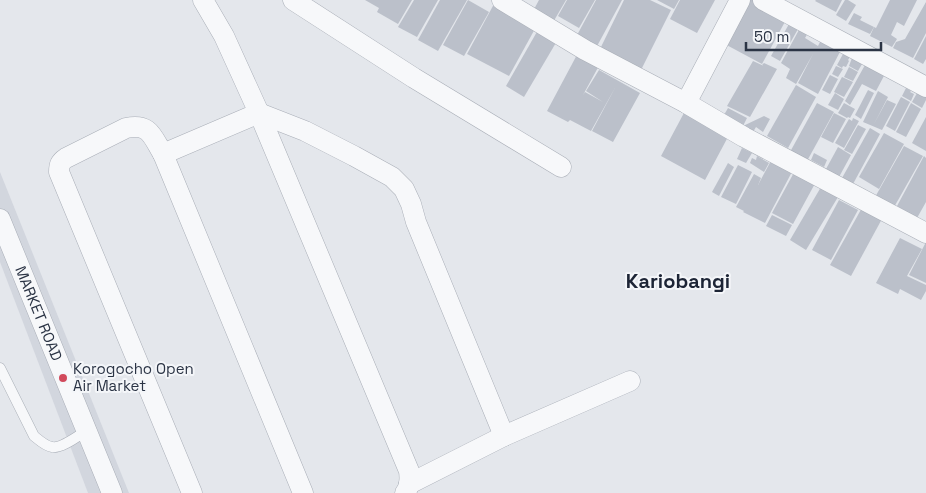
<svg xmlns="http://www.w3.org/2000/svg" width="926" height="493" font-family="'Space Grotesk',sans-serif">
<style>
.built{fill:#d2d6de}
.building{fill:#bbc0ca}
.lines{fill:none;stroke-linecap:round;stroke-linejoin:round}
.lane-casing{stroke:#a9aeb7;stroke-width:11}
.street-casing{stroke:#a9aeb7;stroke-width:21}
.lane{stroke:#f7f8fa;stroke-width:10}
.street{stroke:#f7f8fa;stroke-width:20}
.poi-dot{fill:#d1495b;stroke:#f4f6f9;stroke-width:2}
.labels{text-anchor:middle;stroke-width:4;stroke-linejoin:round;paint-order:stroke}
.street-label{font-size:15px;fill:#2b3445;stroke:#f4f6f9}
.poi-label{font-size:15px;fill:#2b3445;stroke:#f4f6f9;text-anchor:start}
.district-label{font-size:20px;font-weight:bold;fill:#1d2536;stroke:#f4f6f9}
</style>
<rect width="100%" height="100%" fill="#e4e7ec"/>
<path class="built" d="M 0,172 L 129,493 L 88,493 L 0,262 Z"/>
<g class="building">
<path d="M 365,0 L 412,0 L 398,24 L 377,12 L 379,8 Z"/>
<path d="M 414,0 L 438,0 L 417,37 L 398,27 Z"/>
<path d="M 440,0 L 467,0 L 438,51 L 418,40 Z"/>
<path d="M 468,0 L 489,12 L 464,56 L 443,45 Z"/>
<path d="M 539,0 L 566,0 L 552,24 L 532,13 Z"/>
<path d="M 567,0 L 595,0 L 579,28 L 558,16 Z"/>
<path d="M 596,0 L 622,0 L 596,48 L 576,37 Z"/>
<path d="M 624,0 L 650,0 L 671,10 L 641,70 L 600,49 Z"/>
<path d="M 657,0 L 679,0 L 674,9 Z"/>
<path d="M 680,0 L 715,0 L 697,33 L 670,19 Z"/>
<path d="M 744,0 L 754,0 L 787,18 L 762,64 L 721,42 Z"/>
<path d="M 816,0 L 842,0 L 836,12 L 815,1 Z"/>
<path d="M 845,0 L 848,0 L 856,5 L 846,21 L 836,15 Z"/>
<path d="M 890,0 L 917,0 L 904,26 L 897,22 L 891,35 L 897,39 L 892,47 L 870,36 L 874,27 L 876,28 Z"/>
<path d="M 926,2 L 926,33 L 913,58 L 893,48 L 896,42 L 905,39 Z"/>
<path d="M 494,4 L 536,27 L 509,76 L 467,54 Z"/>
<path d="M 854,13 L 862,17 L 860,20 L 874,27 L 870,34 L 848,24 Z"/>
<path d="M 789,24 L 798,29 L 780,61 L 771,56 Z"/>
<path d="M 800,28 L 808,33 L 805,38 L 818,46 L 822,38 L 842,48 L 818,94 L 798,83 L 813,54 L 796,84 L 786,78 L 790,69 L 781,63 Z"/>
<path d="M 538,30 L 557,41 L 524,97 L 506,86 Z"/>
<path d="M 926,36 L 926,59 L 923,64 L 914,59 Z"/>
<path d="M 579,51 L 601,62 L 583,95 L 585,92 L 603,102 L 586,91 L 599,70 L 640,93 L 613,142 L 592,131 L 616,86 L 591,131 L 570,120 L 568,122 L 547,111 Z"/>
<path d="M 843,54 L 850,57 L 848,60 L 849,61 L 846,67 L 843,66 L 842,68 L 837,65 Z"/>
<path d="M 852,58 L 862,64 L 858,71 L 849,66 Z"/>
<path d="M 753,61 L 764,66 L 762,65 L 764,63 L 777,69 L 750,117 L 727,106 Z"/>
<path d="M 865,65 L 885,74 L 876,91 L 862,84 L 850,105 L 845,101 Z"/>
<path d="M 836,66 L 843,69 L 838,77 L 832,74 Z"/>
<path d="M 849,67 L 858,72 L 853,81 L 844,77 Z"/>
<path d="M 830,75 L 838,79 L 830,94 L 822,90 Z"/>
<path d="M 842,77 L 853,82 L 844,97 L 834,92 Z"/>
<path d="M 796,85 L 816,97 L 788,148 L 767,136 Z"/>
<path d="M 921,86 L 926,89 L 926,100 L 922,108 L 912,102 Z"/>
<path d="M 906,88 L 911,91 L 910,92 L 914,94 L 911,101 L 902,96 Z"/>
<path d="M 868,90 L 874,93 L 861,119 L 855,115 Z"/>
<path d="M 878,91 L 888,97 L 874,124 L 887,100 L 896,104 L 882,130 L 863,122 Z"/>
<path d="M 835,93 L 844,99 L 838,110 L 828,105 Z"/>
<path d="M 901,97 L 910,102 L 895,131 L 886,126 Z"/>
<path d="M 817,103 L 834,112 L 807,161 L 790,152 Z"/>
<path d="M 844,103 L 855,109 L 850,118 L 848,117 L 847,118 L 838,113 Z"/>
<path d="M 911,103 L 921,109 L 906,137 L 896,132 Z"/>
<path d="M 728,108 L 747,118 L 742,128 L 724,115 Z"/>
<path d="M 685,111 L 729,135 L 705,180 L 661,156 Z"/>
<path d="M 834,113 L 846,119 L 833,143 L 821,137 Z"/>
<path d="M 764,116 L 770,119 L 763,132 L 756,127 L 753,132 L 743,126 Z"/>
<path d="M 926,117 L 926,151 L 912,143 Z"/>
<path d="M 853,118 L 859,121 L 844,148 L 835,143 L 849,119 L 852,121 Z"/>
<path d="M 858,125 L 866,129 L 852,154 L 844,150 Z"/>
<path d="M 870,128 L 880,134 L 853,184 L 842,178 Z"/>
<path d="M 884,133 L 904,144 L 879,189 L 859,177 Z"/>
<path d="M 904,146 L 923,156 L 893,209 L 874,199 Z"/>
<path d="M 838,147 L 851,155 L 839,177 L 826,169 Z"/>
<path d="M 742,148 L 752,153 L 746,163 L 737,159 Z"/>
<path d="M 814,153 L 827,160 L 824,167 L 811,160 Z"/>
<path d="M 757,156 L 769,163 L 764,172 L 750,163 L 752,158 L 756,160 Z"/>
<path d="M 924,156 L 926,158 L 926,202 L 917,218 L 897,206 Z"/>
<path d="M 773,157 L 794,168 L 765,223 L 743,212 L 744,211 L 736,207 L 754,174 L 761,178 L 758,185 Z"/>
<path d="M 728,163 L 734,167 L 719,196 L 712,192 Z"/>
<path d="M 738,165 L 752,172 L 736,204 L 721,197 Z"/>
<path d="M 797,167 L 818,178 L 793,224 L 772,213 Z"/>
<path d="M 821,187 L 838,197 L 806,250 L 790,240 Z"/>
<path d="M 839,200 L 858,210 L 831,260 L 812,250 Z"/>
<path d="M 863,206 L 883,217 L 851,276 L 830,265 Z"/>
<path d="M 772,215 L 792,225 L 786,236 L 766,226 Z"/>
<path d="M 900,238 L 922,249 L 907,276 L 926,285 L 926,291 L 921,300 L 900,289 L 898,294 L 876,283 Z"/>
<path d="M 926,242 L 926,283 L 909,275 Z"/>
</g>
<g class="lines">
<defs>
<path id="lane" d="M 0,368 L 34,436 C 39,440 45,446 52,447 C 61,449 78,436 86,431"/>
<g id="street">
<path d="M 203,0 L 224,36 L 259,113 L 409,471 C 410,479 410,487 405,493"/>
<path d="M 293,0 L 414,78 L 561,167"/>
<path d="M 502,0 L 585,50 L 686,103 L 744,137 L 926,233"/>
<path d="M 763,0 L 926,87"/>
<path d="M 686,103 L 740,0"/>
<path d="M 163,154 C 152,136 150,123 126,128 L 66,158 C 60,162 59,165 59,172 L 192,493"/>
<path id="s1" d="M 0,219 L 112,493"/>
<path d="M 409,484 L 504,436 L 630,381"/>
<path d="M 303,493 L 163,154 L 259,113 L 305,131 L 354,156 L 392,177 L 404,189 L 411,204 L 416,222 L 504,436"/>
</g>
</defs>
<use href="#lane" class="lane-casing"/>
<use href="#street" class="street-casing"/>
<use href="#lane" class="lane"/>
<use href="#street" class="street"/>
</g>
<circle class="poi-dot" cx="63" cy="378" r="5"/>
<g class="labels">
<g class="street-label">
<text dy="5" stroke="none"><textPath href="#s1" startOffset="102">MARKET ROAD</textPath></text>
</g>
<g class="poi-label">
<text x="73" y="374">Korogocho Open<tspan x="73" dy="17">Air Market</tspan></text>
</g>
<g class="district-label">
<text x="678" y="288">Kariobangi</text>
</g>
</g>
<path d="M746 42v8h135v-8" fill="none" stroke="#2b3445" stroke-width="2.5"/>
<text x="754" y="42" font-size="15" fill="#2b3445" stroke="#f4f6f9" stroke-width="4" paint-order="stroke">50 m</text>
</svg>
